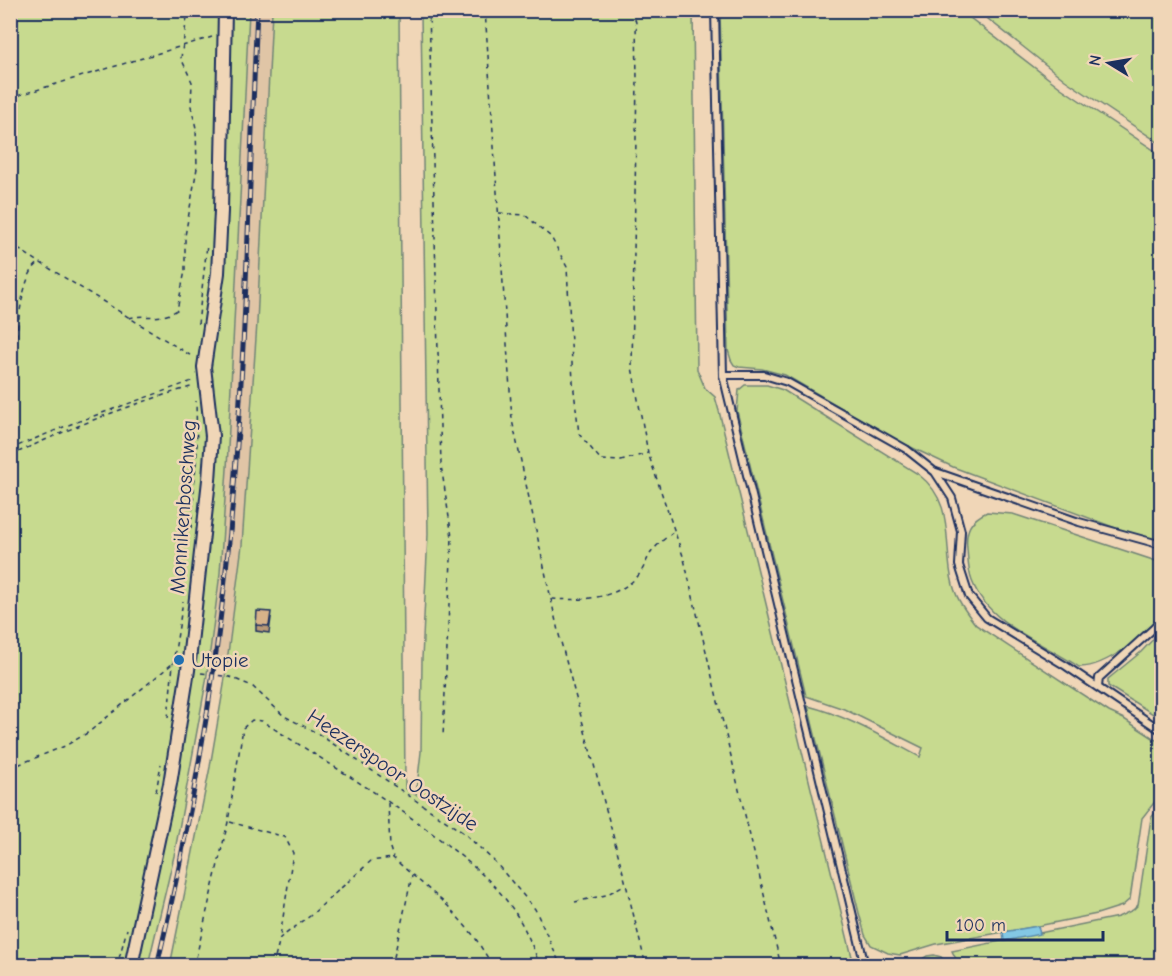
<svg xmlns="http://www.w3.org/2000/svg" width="1172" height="976" font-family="'Comic Neue',sans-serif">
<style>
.built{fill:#e0c5a6}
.green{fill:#c7da8f;stroke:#718476;stroke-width:1.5}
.water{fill:#83c8e4;stroke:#598bae;stroke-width:1.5}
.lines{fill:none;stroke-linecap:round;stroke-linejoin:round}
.lane-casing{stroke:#1b2f5e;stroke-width:10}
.street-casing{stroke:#1b2f5e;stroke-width:16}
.path{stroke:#1b2f5e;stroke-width:1.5;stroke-dasharray:4.5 4.5;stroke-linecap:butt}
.lane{stroke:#f0d6b7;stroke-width:6}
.street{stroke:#f0d6b7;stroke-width:12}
.rail-casing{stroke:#1b2f5e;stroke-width:5}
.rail{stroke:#f0d6b7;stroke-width:3;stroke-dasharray:9;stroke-linecap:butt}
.wall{fill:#b99976;stroke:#1b2f5e;stroke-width:1.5}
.building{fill:#d7b289;stroke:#1b2f5e;stroke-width:1.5}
.poi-dot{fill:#1f6fb2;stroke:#f0d6b7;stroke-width:2}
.labels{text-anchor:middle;stroke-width:5;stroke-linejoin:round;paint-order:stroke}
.street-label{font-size:21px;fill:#1b2f5e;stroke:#f0d6b7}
.poi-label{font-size:21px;fill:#1b2f5e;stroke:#f0d6b7;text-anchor:start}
</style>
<rect width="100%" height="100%" fill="#f0d6b7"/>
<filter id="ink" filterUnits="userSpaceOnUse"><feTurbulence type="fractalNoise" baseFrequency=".0167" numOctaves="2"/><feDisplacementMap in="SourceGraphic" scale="12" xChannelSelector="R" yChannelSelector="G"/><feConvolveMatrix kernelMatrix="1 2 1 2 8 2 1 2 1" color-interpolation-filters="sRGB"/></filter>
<g filter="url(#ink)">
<path class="built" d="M 249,11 L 272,11 L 257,323 L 242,545 L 226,667 L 208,665 L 220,573 L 227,469 Z"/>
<g class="green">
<path d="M 10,11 L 249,11 L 227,469 L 220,573 L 206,682 L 174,856 L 148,965 L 11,965 Z"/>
<path d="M 272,11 L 399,11 L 405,788 L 416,795 L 421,752 L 422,659 L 428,534 L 421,11 L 693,11 L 697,369 L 705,388 L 715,397 L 719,411 L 854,965 L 170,966 L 210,767 L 224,685 L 242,545 L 257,323 Z"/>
<path d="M 720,11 L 961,11 L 1061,88 L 1161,155 L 1161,545 L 953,467 L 900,442 L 785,375 L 762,369 L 739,367 L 734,365 L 731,360 L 728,350 Z"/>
<path d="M 978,11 L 1161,11 L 1161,144 L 1065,80 Z"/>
<path d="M 745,385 L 767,385 L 783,390 L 918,474 C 957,504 942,544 953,585 C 957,600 966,612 976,625 L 1109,712 L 1124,719 L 1161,743 L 1161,794 L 1142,818 L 1130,899 L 1122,906 L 1097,914 L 1038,926 L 936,944 L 900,955 L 888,953 L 871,945 L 865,935 L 859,913 L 808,706 C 848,716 884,738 920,757 L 923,748 L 844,709 L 806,696 L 737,411 L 739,390 Z"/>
<path d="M 987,512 L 1013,514 L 1159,562 L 1162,565 C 1162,576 1165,601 1161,611 C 1151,634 1104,668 1079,667 C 1042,642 989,625 972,581 C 968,571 968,559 967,549 C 965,530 970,520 987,512 Z"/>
<path d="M 1161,631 L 1161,719 L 1108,686 L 1108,679 L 1141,652 Z"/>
<path d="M 1161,805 L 1161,965 L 959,965 L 952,951 L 1118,917 L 1133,910 L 1138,905 L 1139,899 L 1151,818 Z"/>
<path d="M 934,955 L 941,957 L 947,965 L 913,965 L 927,956 Z"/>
</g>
<path class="water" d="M 1038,926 L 1040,934 L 1004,941 L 1003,932 Z"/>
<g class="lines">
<defs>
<g id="lane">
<path d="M 715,10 L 723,375 L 865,966"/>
<path d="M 723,375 L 764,375 L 787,382 L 906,449 L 935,472 L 952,498 L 961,531 L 959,565 L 969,596 L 987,618 L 1066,666 L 1162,731"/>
<path d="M 936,472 L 1079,522 L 1162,545"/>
<path d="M 1098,687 L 1099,678 L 1154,628 L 1162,618"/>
</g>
<path id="street" d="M 131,966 L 170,784 L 188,670 L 209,480 L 212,436 L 204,367 L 218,273 L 221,211 L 225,10"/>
</defs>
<use href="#lane" class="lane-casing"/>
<use href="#street" class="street-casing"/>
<g class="path">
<path d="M 197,10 L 213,16"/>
<path d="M 429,10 L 441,465 L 452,537 L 443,737"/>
<path d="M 485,10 L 512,420 L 558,631 L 625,880 L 646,966"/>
<path d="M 633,10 L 636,23 L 637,79 L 632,367 L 648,453 L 684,559 L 781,966"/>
<path d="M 10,98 L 212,37"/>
<path d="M 499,213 L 525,215 L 551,237 L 567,267 L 573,382 L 579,434 L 601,460 L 621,461 L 648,453"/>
<path d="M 10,244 L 193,357"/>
<path d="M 129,318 C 148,313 159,322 177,310 L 185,271 L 185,236 L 197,168 L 196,128 L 191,106 L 192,82 L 181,58 L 188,10"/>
<path d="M 198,324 L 207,245"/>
<path d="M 10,372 L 14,360 C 17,339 20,274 39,263"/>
<path d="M 10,449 L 71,424 L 195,380"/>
<path d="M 10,456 C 69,428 131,404 194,386"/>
<path d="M 191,528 L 197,450 L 196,401"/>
<path d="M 552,599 C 580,601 615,599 636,578 C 644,571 646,558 653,550 C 659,543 667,537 674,531"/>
<path d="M 201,673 L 230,677 L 252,686 L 284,716 L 317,733 L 465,834 L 495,862 L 535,909 L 561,966"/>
<path d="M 168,718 L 173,664 L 183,601"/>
<path d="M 10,768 L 65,746 L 89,732 L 172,664"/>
<path d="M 156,792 L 161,764"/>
<path d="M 388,803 L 390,848 L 393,858 L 448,906 L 474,936 L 493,966"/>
<path d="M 230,822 L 285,837 L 293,853 L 280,937"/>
<path d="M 575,902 L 606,895 L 624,885"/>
<path d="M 117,966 L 127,929"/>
<path d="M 194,966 L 228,822 L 243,728 L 252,720 L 262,721 C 324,761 388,798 446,844 C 467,861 494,882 509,904 C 523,922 532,944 540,966"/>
<path d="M 273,966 L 280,938 L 310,916 L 371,861 L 392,858"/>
<path d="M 392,966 L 412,876"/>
</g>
<use href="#lane" class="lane"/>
<use href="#street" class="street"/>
<defs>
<path id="rail" d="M 157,966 C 191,823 216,678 230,532 C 246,359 249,184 257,10"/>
</defs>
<use href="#rail" class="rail-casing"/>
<use href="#rail" class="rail"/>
</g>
<path class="wall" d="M 271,618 L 269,633 L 256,631 L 256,625 Z"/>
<path class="building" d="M 257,611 L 271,612 L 269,626 L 256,625 Z"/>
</g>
<circle class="poi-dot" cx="179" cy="660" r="6"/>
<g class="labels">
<g class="street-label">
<text transform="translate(183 507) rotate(-86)" y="7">Monnikenboschweg</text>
<text transform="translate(393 770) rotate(34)" y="7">Heezerspoor Oostzijde</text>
</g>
<g class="poi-label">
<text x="191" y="667">Utopie</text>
</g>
</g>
<rect width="1172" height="976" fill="none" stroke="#f0d6b7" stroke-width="36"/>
<rect x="18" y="18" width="1136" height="940" fill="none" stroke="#1b2f5e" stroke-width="2" filter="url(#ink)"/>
<g transform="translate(1109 63) rotate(281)" stroke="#f0d6b7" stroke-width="4.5" paint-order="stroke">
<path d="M0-4.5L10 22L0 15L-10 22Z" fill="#1b2f5e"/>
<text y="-9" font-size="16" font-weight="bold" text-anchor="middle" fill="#1b2f5e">N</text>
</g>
<path d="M947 931v9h156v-9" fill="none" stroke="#1b2f5e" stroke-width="3"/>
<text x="956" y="931" font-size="18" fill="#1b2f5e" stroke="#f0d6b7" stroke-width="4.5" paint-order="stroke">100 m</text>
</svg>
